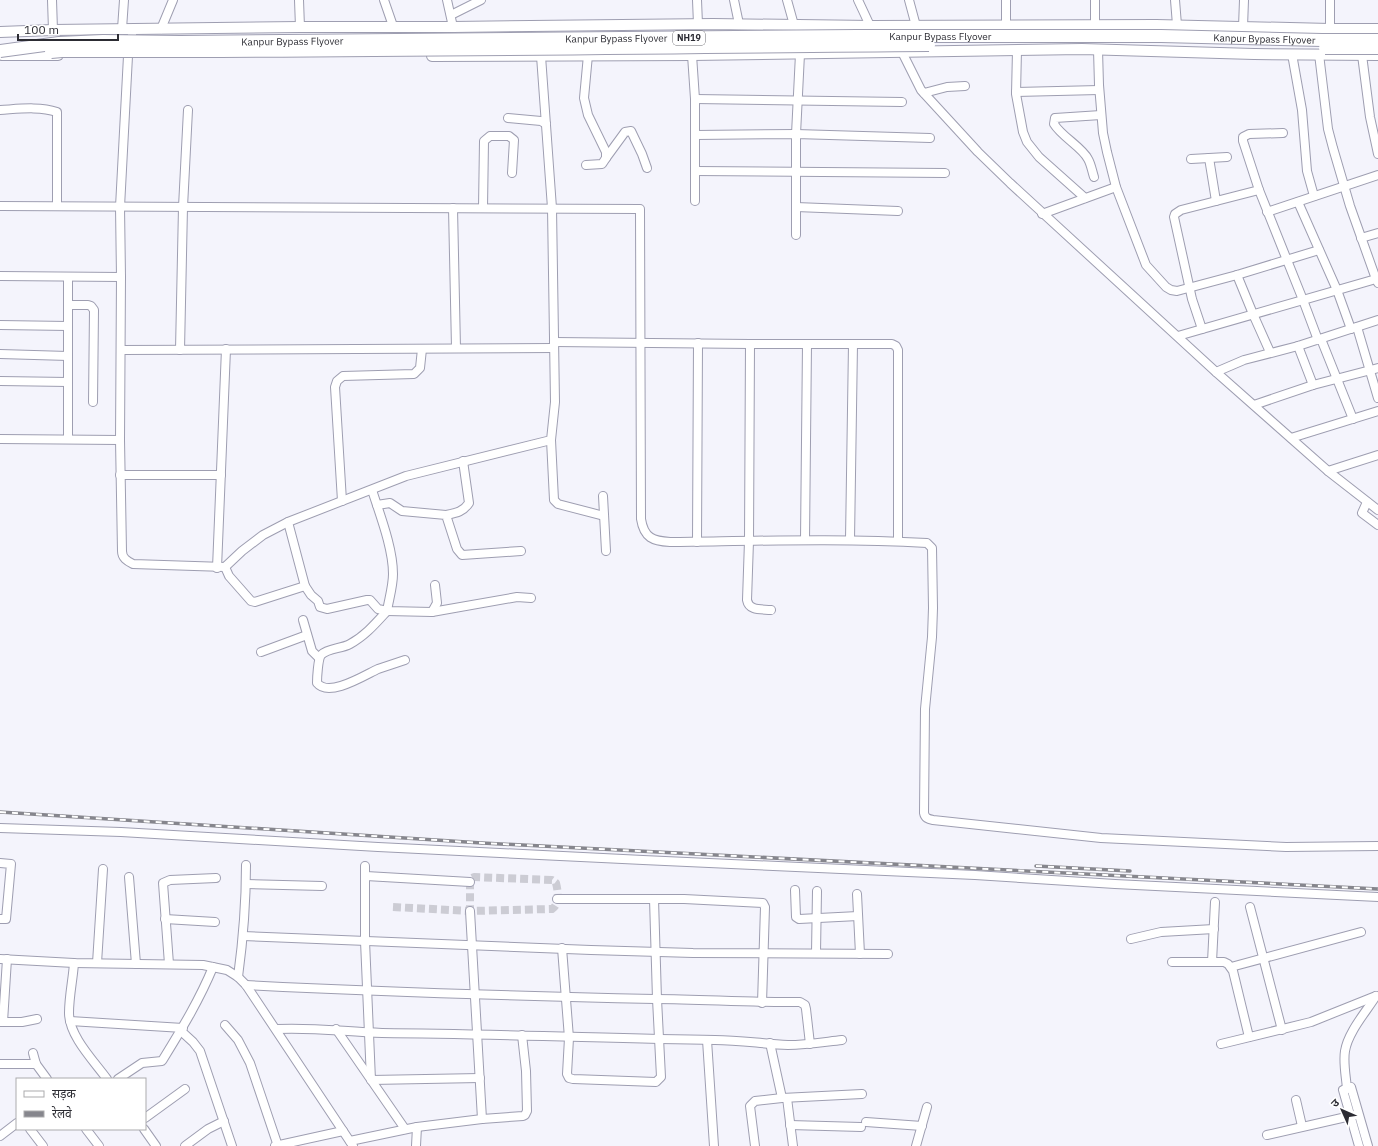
<svg xmlns="http://www.w3.org/2000/svg" width="1378" height="1146" font-family="'IBM Plex Sans','Noto Sans Devanagari',sans-serif">
<style>
.lines{fill:none;stroke-linecap:round;stroke-linejoin:round}
.minor-tunnel{stroke:#ccccd4;stroke-width:8;stroke-dasharray:8 4;stroke-linecap:butt}
.minor-casing{stroke:#9e9eb1;stroke-width:10}
.major-casing{stroke:#9e9eb1;stroke-width:12}
.minor{stroke:#fff;stroke-width:8}
.major{stroke:#fff;stroke-width:10}
.rail-casing{stroke:#86868d;stroke-width:3.5}
.rail{stroke:#fff;stroke-width:2;stroke-dasharray:6;stroke-linecap:butt}
.highway-bridge-casing{stroke:#9e9eb1;stroke-width:14;stroke-linecap:butt}
.highway-bridge{stroke:#fff;stroke-width:12}
.labels{text-anchor:middle;stroke-width:3;stroke-linejoin:round;paint-order:stroke}
.shield{fill:#fff;stroke:#6b6b70;stroke-width:1}
.shield-label{font-size:9px;font-weight:bold;fill:#2c2c33}
.street-label{font-size:10px;fill:#2c2c33;stroke:#fff}
</style>
<rect width="100%" height="100%" fill="#f4f4fc"/>
<g class="lines">
<path class="minor-tunnel" d="M 393,907 L 470,911 L 552,909 C 560,904 558,891 556,883 L 552,880 L 474,877 L 472,878 L 470,882 L 470,911"/>
<defs>
<g id="minor">
<path d="M 52,0 L 53,30"/>
<path d="M 299,0 L 300,27"/>
<path d="M 384,0 L 393,26"/>
<path d="M 447,0 L 453,27"/>
<path d="M 697,0 L 698,24"/>
<path d="M 734,0 L 739,24"/>
<path d="M 787,0 L 794,25"/>
<path d="M 858,0 L 872,30"/>
<path d="M 909,0 L 916,26"/>
<path d="M 1006,0 L 1006,25"/>
<path d="M 1175,0 L 1177,25"/>
<path d="M 1330,0 L 1330,29"/>
<path d="M 451,15 L 481,0"/>
<path d="M 1095,25 L 1095,0"/>
<path d="M 1243,27 L 1244,0"/>
<path d="M 122,29 L 124,0"/>
<path d="M 133,29 L 128,56 L 120,207 L 121,277 L 120,440 L 122,551 C 122,558 127,561 133,564 L 225,567 L 242,551 L 263,535 L 288,522 L 406,476 L 551,440 L 555,402 L 552,208 L 541,56"/>
<path d="M 161,29 L 173,0"/>
<path d="M 901,46 L 902,52 L 921,90 L 978,152 L 1010,183 L 1216,372 L 1328,471 L 1378,510"/>
<path d="M 1017,50 L 1016,94 L 1023,132 L 1027,142 L 1039,157 L 1085,198"/>
<path d="M 1098,50 L 1099,85 L 1103,133 L 1107,152 L 1116,187 L 1146,265 L 1166,287 L 1171,290 L 1177,291 L 1237,275 L 1319,250"/>
<path d="M 1292,54 L 1302,110 L 1307,171 L 1314,196"/>
<path d="M 1319,54 L 1328,129 L 1333,148 L 1350,206 L 1376,279 L 1378,278"/>
<path d="M 692,55 L 695,99 L 695,201"/>
<path d="M 1362,55 L 1370,117 L 1378,154"/>
<path d="M 1016,92 L 1099,90"/>
<path d="M 924,93 L 947,87 L 965,86"/>
<path d="M 695,99 L 902,102"/>
<path d="M 0,110 C 18,109 39,106 57,112 L 57,206"/>
<path d="M 508,118 L 541,121 L 546,124"/>
<path d="M 1283,133 L 1249,134 L 1243,137 L 1243,141 L 1259,190 L 1303,300 L 1318,340"/>
<path d="M 696,135 L 796,134 L 930,138"/>
<path d="M 606,158 L 625,132 L 631,131 L 642,154 L 647,168"/>
<path d="M 1209,158 L 1216,201"/>
<path d="M 1191,159 L 1227,157"/>
<path d="M 586,165 L 602,164 L 606,158 L 606,152 L 588,115 L 584,98 L 588,55"/>
<path d="M 695,171 L 945,173"/>
<path d="M 1094,177 C 1092,171 1091,164 1088,159 C 1082,147 1062,137 1054,124 L 1055,118 L 1101,115"/>
<path d="M 1298,202 L 1337,290 L 1351,329"/>
<path d="M 0,206 L 640,209 L 641,519 C 644,538 653,541 670,542 C 756,541 841,538 927,543 L 932,548 L 933,608 L 932,637 L 925,709 L 924,813 C 925,818 928,819 933,820 L 1101,838 L 1286,847 L 1378,846"/>
<path d="M 796,207 L 898,211"/>
<path d="M 453,208 L 456,348"/>
<path d="M 483,208 L 484,141 L 490,136 L 509,136 L 514,140 L 512,173"/>
<path d="M 1267,212 L 1378,175"/>
<path d="M 1042,214 L 1116,187"/>
<path d="M 796,235 L 796,134 L 800,54"/>
<path d="M 1361,238 L 1378,233"/>
<path d="M 1237,275 L 1253,314 L 1270,352"/>
<path d="M 0,276 L 121,277"/>
<path d="M 68,277 L 68,439"/>
<path d="M 68,305 L 88,305 L 91,306 L 94,310 L 93,402"/>
<path d="M 0,325 L 68,326"/>
<path d="M 1357,327 L 1378,398"/>
<path d="M 1202,329 L 1192,299 L 1174,217 L 1175,214 L 1181,210 L 1259,190"/>
<path d="M 1178,336 L 1376,279 L 1378,283"/>
<path d="M 1321,339 L 1353,419"/>
<path d="M 554,342 L 750,344 L 892,344 L 896,346 L 898,350 L 898,541"/>
<path d="M 750,344 L 749,541 L 747,600 C 749,611 761,609 771,610"/>
<path d="M 1298,346 L 1313,385"/>
<path d="M 121,350 L 554,348"/>
<path d="M 180,350 L 183,207 L 188,110"/>
<path d="M 0,354 L 68,356"/>
<path d="M 1216,372 L 1244,360 L 1298,346 L 1378,320"/>
<path d="M 0,381 L 68,382"/>
<path d="M 1254,405 L 1313,385 L 1378,368"/>
<path d="M 1291,438 L 1378,411"/>
<path d="M 0,439 L 120,440"/>
<path d="M 551,440 L 554,500 L 558,504 L 604,516"/>
<path d="M 1328,471 L 1378,455"/>
<path d="M 120,475 L 221,475"/>
<path d="M 372,490 C 380,515 393,548 393,574 C 393,586 389,599 387,611 L 432,612 L 437,603 L 435,585"/>
<path d="M 603,496 L 606,551"/>
<path d="M 342,501 L 335,387 L 337,381 L 343,376 L 414,374 L 420,368 L 422,349"/>
<path d="M 1367,502 L 1362,513 L 1378,525"/>
<path d="M 377,505 L 390,503 L 402,511 L 446,515 L 457,549 L 462,555 L 521,551"/>
<path d="M 446,515 C 456,513 463,512 469,503 L 463,461"/>
<path d="M 805,540 L 807,344"/>
<path d="M 850,540 L 853,344"/>
<path d="M 697,542 L 698,343"/>
<path d="M 225,567 L 229,576 L 251,601 L 255,602 L 305,586 L 288,522"/>
<path d="M 217,568 L 226,349"/>
<path d="M 305,586 L 311,595 L 318,601 L 320,607 L 327,609 L 367,600 L 370,600 L 378,609 L 387,611"/>
<path d="M 387,611 C 376,623 365,636 350,644 C 341,649 328,648 321,655 C 318,659 317,678 317,683 C 329,698 365,675 378,669 C 387,666 396,663 405,660"/>
<path d="M 432,612 L 517,597 L 531,598"/>
<path d="M 303,620 L 312,651 L 319,658"/>
<path d="M 261,652 L 307,635"/>
<path d="M 0,828 L 121,832 L 378,847 L 643,860 L 975,875 L 1115,884 L 1378,897"/>
<path d="M 0,863 L 11,864 L 6,919 L 0,919"/>
<path d="M 365,866 L 365,941 L 371,1080 L 480,1078"/>
<path d="M 366,876 L 470,882"/>
<path d="M 129,877 L 136,964"/>
<path d="M 246,884 L 322,886"/>
<path d="M 795,890 L 796,917 L 799,919 L 858,916"/>
<path d="M 857,894 L 860,954"/>
<path d="M 557,899 L 684,899 L 763,903 L 765,907 L 762,1003"/>
<path d="M 1250,907 L 1282,1030"/>
<path d="M 470,911 L 482,1119"/>
<path d="M 165,919 L 215,922"/>
<path d="M 243,936 L 591,950 L 693,953 L 888,954"/>
<path d="M 1131,939 L 1161,932 L 1214,929"/>
<path d="M 562,948 L 569,1038 L 567,1074 L 569,1078 L 573,1079 L 656,1082 L 661,1077 L 657,999 L 654,899"/>
<path d="M 816,953 L 817,891"/>
<path d="M 0,959 L 74,963 L 203,965 L 227,970 L 238,977 L 246,985 L 353,1146"/>
<path d="M 1172,962 L 1224,962 L 1228,964 L 1233,971 L 1249,1037"/>
<path d="M 1212,962 L 1215,902"/>
<path d="M 74,963 C 73,979 69,996 69,1013 C 69,1036 94,1061 107,1079"/>
<path d="M 97,963 L 103,869"/>
<path d="M 169,964 L 163,883 L 170,880 L 216,878"/>
<path d="M 1231,967 L 1361,932"/>
<path d="M 238,977 C 243,940 246,902 246,865"/>
<path d="M 246,985 C 383,992 519,996 655,999 C 703,999 751,1003 800,1002 L 805,1005 L 806,1009 L 810,1044"/>
<path d="M 70,1021 L 183,1028"/>
<path d="M 0,1022 L 22,1022 L 37,1019"/>
<path d="M 3,1022 L 7,959"/>
<path d="M 225,1025 L 238,1040 L 250,1063 L 278,1146"/>
<path d="M 277,1029 C 312,1027 347,1032 382,1033 C 493,1034 604,1038 715,1040 C 740,1040 763,1044 788,1045 C 806,1045 824,1042 842,1040"/>
<path d="M 336,1029 L 405,1129"/>
<path d="M 181,1031 L 193,1042 L 200,1051 L 232,1146"/>
<path d="M 707,1040 L 714,1146"/>
<path d="M 770,1043 L 782,1098"/>
<path d="M 1221,1044 L 1311,1022 L 1376,996"/>
<path d="M 33,1053 L 36,1064 L 47,1079"/>
<path d="M 0,1064 L 36,1064"/>
<path d="M 118,1079 L 142,1063 L 162,1061 C 181,1030 199,1001 213,967"/>
<path d="M 1347,1089 C 1346,1076 1343,1063 1345,1051 C 1348,1032 1366,1012 1376,996"/>
<path d="M 787,1098 L 793,1146"/>
<path d="M 1296,1100 L 1302,1126"/>
<path d="M 145,1118 L 185,1089"/>
<path d="M 866,1122 L 922,1126"/>
<path d="M 790,1125 L 861,1127"/>
<path d="M 30,1129 L 43,1146"/>
<path d="M 86,1129 L 99,1146"/>
<path d="M 144,1129 L 156,1146"/>
<path d="M 1267,1135 L 1355,1115"/>
<path d="M 0,1136 L 17,1123"/>
<path d="M 350,1141 L 417,1127 L 482,1119 L 523,1116 L 525,1115 L 527,1111 L 526,1071 L 522,1035"/>
<path d="M 185,1146 L 208,1129 L 224,1121"/>
<path d="M 275,1146 L 343,1131"/>
<path d="M 416,1146 L 417,1127"/>
<path d="M 755,1146 L 750,1106 L 755,1101 L 782,1098 L 862,1094"/>
<path d="M 916,1146 L 927,1107"/>
<path d="M 1359,1146 L 1343,1090 L 1351,1087 L 1368,1146"/>
</g>
<g id="major">
<path d="M 0,32 L 53,30 L 300,27 L 453,27 L 713,24 L 871,26 L 1156,25 L 1330,29 L 1378,29"/>
<path d="M 2,55 L 58,55"/>
<path d="M 432,56 L 692,55 L 1082,49 L 1254,54 L 1378,55"/>
</g>
</defs>
<use href="#minor" class="minor-casing"/>
<use href="#major" class="major-casing"/>
<use href="#minor" class="minor"/>
<use href="#major" class="major"/>
<defs>
<g id="rail">
<path d="M 0,812 L 482,843 L 1378,889"/>
<path d="M 1036,866 L 1130,871"/>
</g>
</defs>
<use href="#rail" class="rail-casing"/>
<use href="#rail" class="rail"/>
<defs>
<g id="highway-bridge">
<path d="M 1325,48 L 1378,48"/>
<path id="s1" d="M 0,51 L 59,43 L 103,41 L 180,42 L 858,36 L 1161,36 L 1322,40 L 1378,40"/>
<path d="M 51,52 L 62,51 C 351,52 640,47 929,45"/>
</g>
</defs>
<use href="#highway-bridge" class="highway-bridge-casing"/>
<use href="#highway-bridge" class="highway-bridge"/>
</g>
<g class="labels">
<rect class="shield" x="673" y="31" width="32" height="14" rx="3"/>
<g class="shield-label">
<text x="689" y="41">NH19</text>
</g>
<g class="street-label">
<text dy="4" stroke="none"><textPath href="#s1" startOffset="941">Kanpur Bypass Flyover</textPath></text>
<text dy="4" stroke="none"><textPath href="#s1" startOffset="617">Kanpur Bypass Flyover</textPath></text>
<text dy="4" stroke="none"><textPath href="#s1" startOffset="1265">Kanpur Bypass Flyover</textPath></text>
<text dy="4" stroke="none"><textPath href="#s1" startOffset="293">Kanpur Bypass Flyover</textPath></text>
</g>
</g>
<rect x="16" y="1078" width="130" height="52" fill="#ffffff" stroke="#ababad"/>
<rect x="24" y="1091" width="20" height="6" fill="#ffffff" stroke="#ababad"/>
<text x="52" y="1098" font-size="12" fill="#2c2c33">सड़क</text>
<rect x="24" y="1111" width="20" height="6" fill="#86868d" stroke="#ababad"/>
<text x="52" y="1118" font-size="12" fill="#2c2c33">रेलवे</text>
<g transform="translate(1342 1110) rotate(315)" stroke="#ffffff" stroke-width="3" paint-order="stroke">
<path d="M0-3L7 15L0 10L-7 15Z" fill="#2c2c33"/>
<text y="-6" font-size="11" font-weight="bold" text-anchor="middle" fill="#2c2c33">उ</text>
</g>
<path d="M18 34v6h100v-6" fill="none" stroke="#2c2c33" stroke-width="2"/>
<text x="24" y="34" font-size="12" fill="#2c2c33" stroke="#ffffff" stroke-width="3" paint-order="stroke">100 m</text>
</svg>
